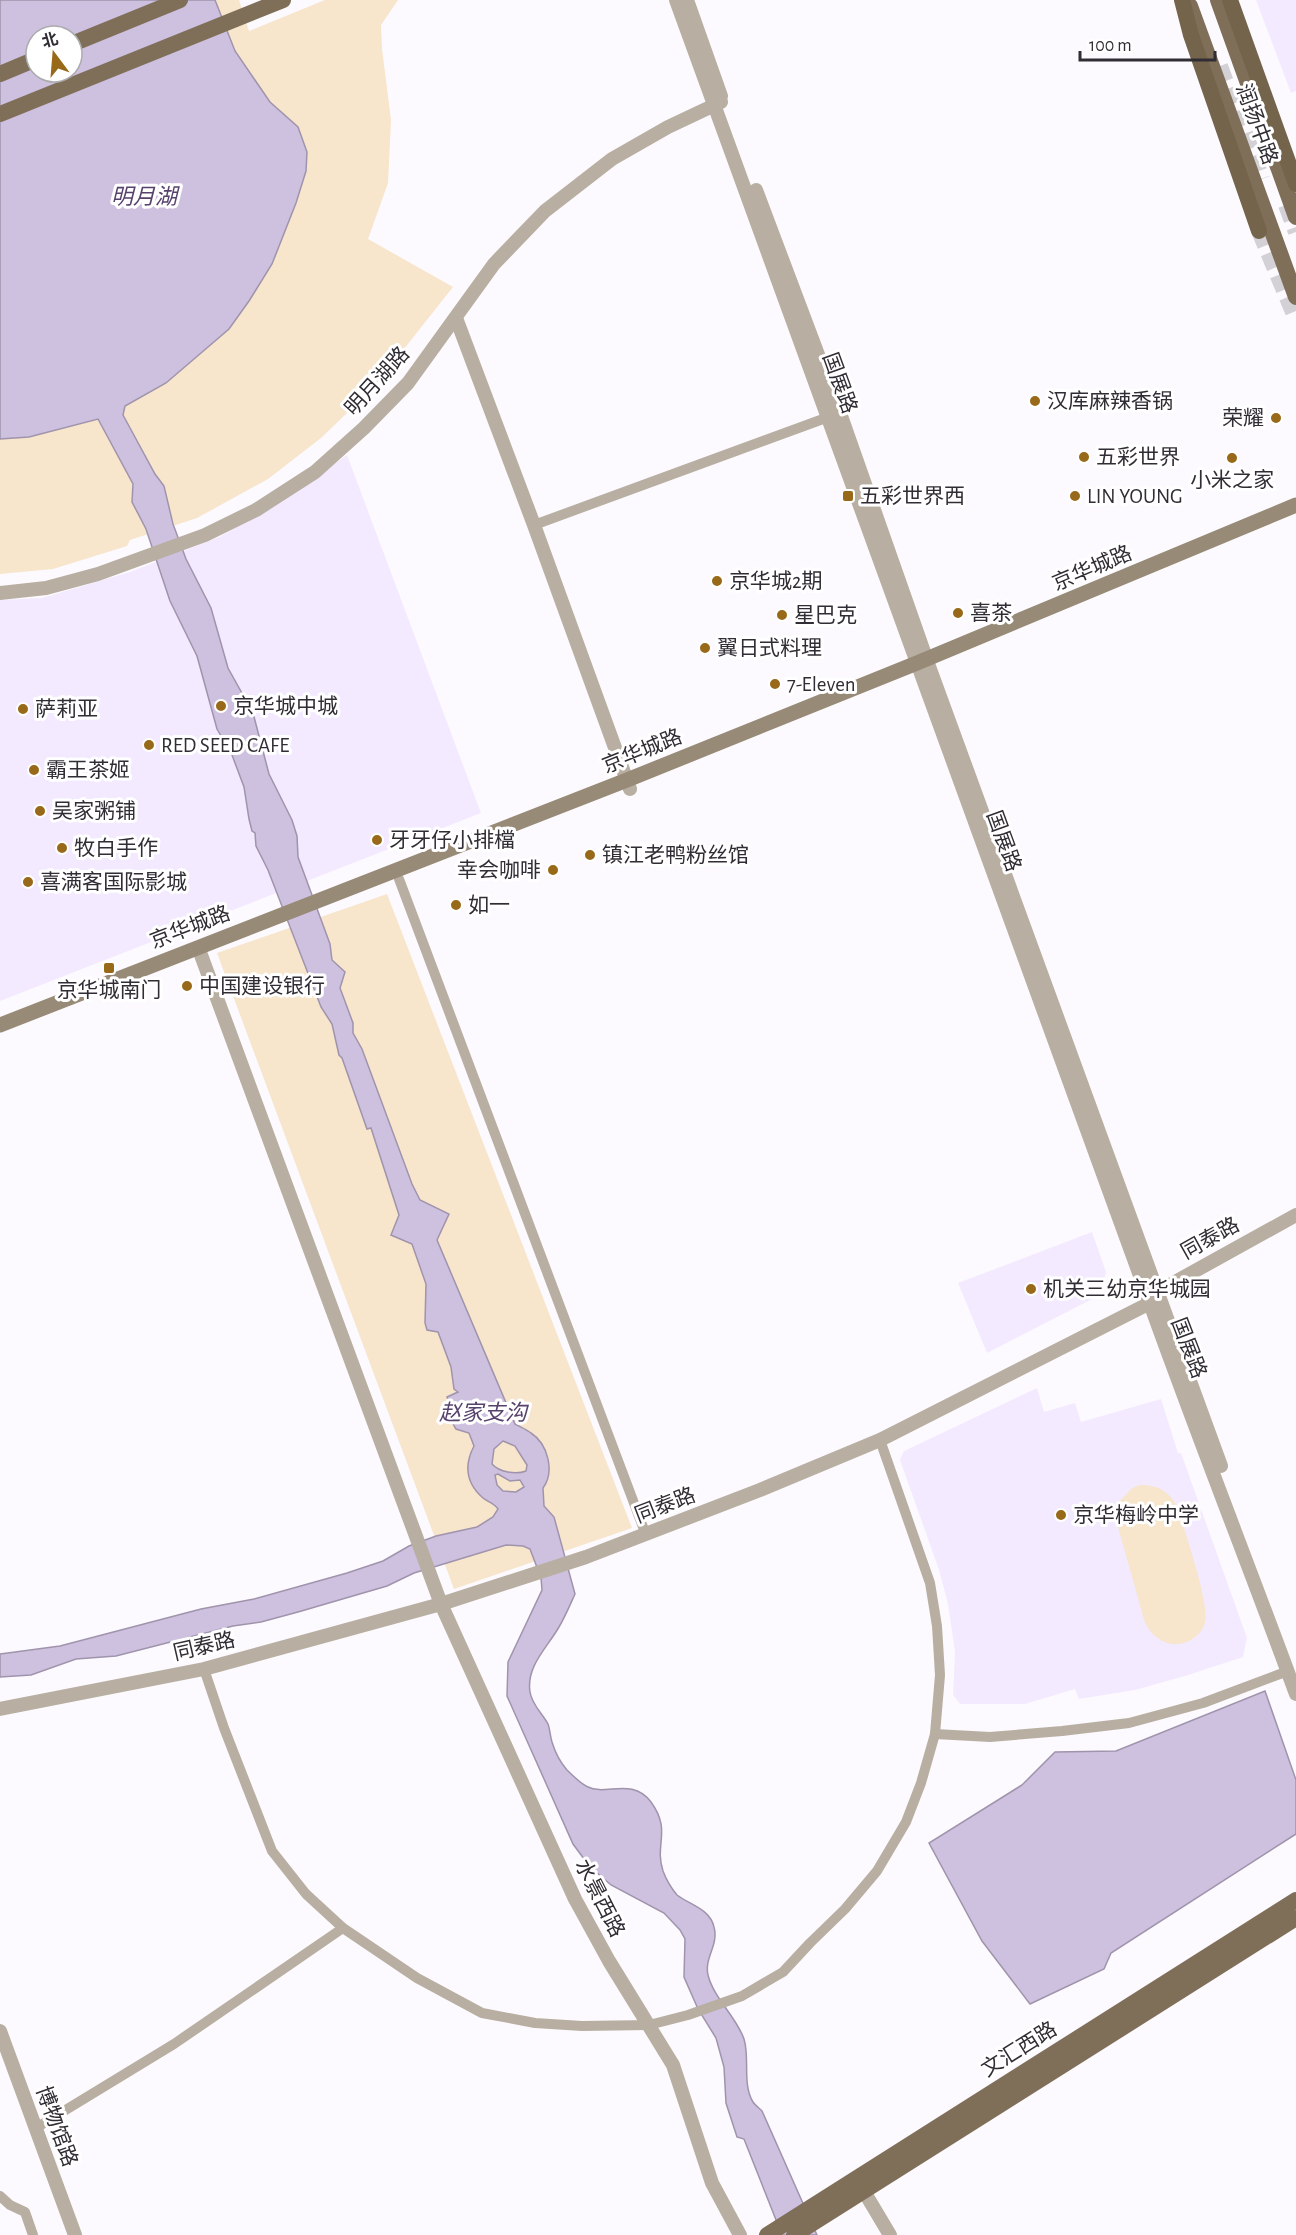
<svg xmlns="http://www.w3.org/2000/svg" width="1296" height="2235" font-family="'Alegreya Sans','Noto Sans SC',sans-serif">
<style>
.built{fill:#f3eaff}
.green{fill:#f7e5cc;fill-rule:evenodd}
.water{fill:#cec0df;stroke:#9f94ac;stroke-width:1.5;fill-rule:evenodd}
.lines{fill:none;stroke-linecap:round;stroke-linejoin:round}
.trunk-tunnel{stroke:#d3d1d6;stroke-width:16;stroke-dasharray:16 8;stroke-linecap:butt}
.minor{stroke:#b8afa2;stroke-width:10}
.tertiary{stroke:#b8afa2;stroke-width:14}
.secondary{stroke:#978a77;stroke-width:15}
.primary{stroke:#7f6f59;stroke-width:16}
.trunk{stroke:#75644c;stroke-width:16}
.poi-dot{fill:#976918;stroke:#fff;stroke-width:2}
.labels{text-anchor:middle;stroke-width:6;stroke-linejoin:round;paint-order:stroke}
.street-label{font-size:21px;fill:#302d34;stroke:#fff}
.poi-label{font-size:21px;fill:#302d34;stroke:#fff;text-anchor:start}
.water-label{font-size:22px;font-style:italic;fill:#57426d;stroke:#fff}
</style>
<rect width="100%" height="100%" fill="#fcfafe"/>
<g class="built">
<path d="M 1256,0 L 1296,0 L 1296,91 L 1291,93 Z"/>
<path d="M 347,455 L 481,813 L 0,1001 L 0,600 L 42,598 L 130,572 L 219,537 L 276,505 Z"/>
<path d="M 1092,1232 L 1106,1272 L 1100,1295 L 987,1353 L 958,1283 Z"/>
<path d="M 1037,1388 L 1044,1412 L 1075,1403 L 1081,1422 L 1161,1399 L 1178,1453 L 1181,1453 L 1247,1638 L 1243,1657 L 1185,1676 L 1135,1690 L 1079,1699 L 1075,1689 L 1025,1704 L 960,1704 L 953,1695 L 955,1652 L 948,1604 L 939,1570 L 900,1460 L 904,1451 Z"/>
</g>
<g class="green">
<path d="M 0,0 L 239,0 L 249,31 L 325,0 L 398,0 L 381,25 L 382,49 L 391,120 L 388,183 L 368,239 L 453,287 L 373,388 L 321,438 L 268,479 L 197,518 L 130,540 L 127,546 L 53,569 L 0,574 ZM 36,36 L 72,36 L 72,72 L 36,72 Z"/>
<path d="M 387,894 L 632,1528 L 454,1589 L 217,953 Z"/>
<path d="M 1139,1485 C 1159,1485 1169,1491 1178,1508 C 1184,1530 1210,1604 1205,1622 C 1202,1636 1187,1645 1173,1644 C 1160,1643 1151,1634 1145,1623 L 1116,1520 L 1119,1502 L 1131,1489 Z"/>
</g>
<g class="water">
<path d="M 0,0 L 215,0 L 235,51 L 270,102 L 298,127 L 307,152 L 306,171 L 296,203 L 272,264 L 249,301 L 229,329 L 166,383 L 125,406 L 123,415 L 155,474 L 164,486 L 173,524 L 186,559 L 211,608 L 228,668 L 253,713 L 269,774 L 292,820 L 297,836 L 298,857 L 330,944 L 332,960 L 345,972 L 340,988 L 353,1023 L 353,1033 L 362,1049 L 412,1184 L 420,1200 L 449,1214 L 437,1240 L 515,1424 C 520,1427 526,1429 531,1433 C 548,1444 555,1472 543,1488 L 544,1506 L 554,1517 L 575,1594 C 570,1605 565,1617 559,1627 C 547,1648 526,1666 530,1692 C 532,1705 542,1713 548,1724 C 550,1729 550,1736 552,1742 C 555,1752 560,1762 567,1770 C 572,1775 581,1784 588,1787 C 606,1796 632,1777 651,1802 C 672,1831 654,1844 663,1871 C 666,1879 672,1889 677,1895 C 690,1905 710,1909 714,1927 C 719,1945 704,1958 708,1975 C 714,1999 736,2016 744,2039 C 750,2058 742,2084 753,2102 C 755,2105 759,2108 762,2111 L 817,2235 L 782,2235 L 744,2139 L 737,2137 L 726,2103 L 724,2067 L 716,2038 L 698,2009 L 684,1977 L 685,1939 L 680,1930 L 664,1913 L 611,1885 L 590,1867 L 573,1844 L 507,1696 L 508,1662 L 542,1590 L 541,1578 L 530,1549 L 523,1546 L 506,1545 L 414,1573 L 387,1586 L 298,1612 L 261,1622 L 233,1626 L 116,1656 L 76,1659 L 31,1675 L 0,1677 L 0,1654 L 60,1646 L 201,1609 L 254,1599 L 347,1573 L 383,1561 L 409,1546 L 436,1536 L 477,1527 L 493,1517 L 498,1509 C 494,1503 488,1502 483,1498 C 466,1483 464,1465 474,1446 L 469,1433 L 456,1429 L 452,1422 L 458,1419 L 458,1416 L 451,1418 L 448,1410 L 451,1408 L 447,1397 L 458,1392 L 454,1389 L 451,1367 L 438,1332 L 427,1330 L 425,1323 L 426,1284 L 412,1244 L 391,1235 L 399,1215 L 371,1128 L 367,1129 L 342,1058 L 339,1055 L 332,1024 L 321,1007 L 268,870 L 256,846 L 255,833 L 252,831 L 249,819 L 244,787 L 232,755 L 217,729 L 197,656 L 170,601 L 146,529 L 132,502 L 133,484 L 98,419 L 29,437 L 0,439 ZM 36,36 L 72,36 L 72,72 L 36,72 ZM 503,1441 L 515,1446 L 527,1465 L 526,1471 C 516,1475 499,1472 492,1464 L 494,1449 ZM 498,1474 L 510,1481 L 520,1480 L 524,1487 L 516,1492 L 503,1491 L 497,1485 L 495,1475 Z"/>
<path d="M 1265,1691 L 1296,1780 L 1296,1834 L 1111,1953 L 1104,1969 L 1030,2004 L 982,1941 L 929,1843 L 1022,1785 L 1055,1752 L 1116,1751 Z"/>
</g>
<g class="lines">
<g class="trunk-tunnel">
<path d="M 1220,66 L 1262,179"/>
<path d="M 1286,205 L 1296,232"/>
<path d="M 1259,231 L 1296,319"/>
</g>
<g class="minor">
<path d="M 534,525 L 834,415"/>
<path d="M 399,879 L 646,1535"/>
<path d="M 204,1669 L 224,1728 L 272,1851 L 306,1894 L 343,1928 L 417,1978 L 482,2013 L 535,2023 L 582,2026 L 649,2025 L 688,2015 L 742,1996 L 783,1972 L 810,1943 L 845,1909 L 877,1871 L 906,1822 L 921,1783 L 935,1734 L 940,1675 L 937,1626 L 930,1583 L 880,1440"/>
<path d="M 935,1734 L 990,1737 L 1062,1731 L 1129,1723 L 1203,1703 L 1288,1671"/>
<path d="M 36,2128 L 174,2044 L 343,1928"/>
<path d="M 0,2196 L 10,2205 L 25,2212 L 33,2235"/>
</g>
<g class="tertiary">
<path d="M 676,0 C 836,430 990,863 1147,1295 C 1195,1429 1247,1561 1296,1694"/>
<path d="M 687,0 L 721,96"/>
<path d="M 756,190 L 840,413 L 930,669 L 1221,1466"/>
<path d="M 456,318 L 534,525 L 630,789"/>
<path d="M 0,593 L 46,588 L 98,574 L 205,535 L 256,510 L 315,472 L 364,428 L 408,383 L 494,264 L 545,211 L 612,159 L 668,127 L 721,102"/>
<path d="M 201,955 L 441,1604 L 575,1899 L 609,1961 L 673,2065 L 712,2183 L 740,2235"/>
<path d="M 0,1709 L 204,1669 L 441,1604 L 586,1557 L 760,1490 L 880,1440 L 1150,1303 L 1157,1292 L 1296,1215"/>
<path d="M 0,2031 L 75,2235"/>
<path d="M 859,2183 L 890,2235"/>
</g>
<path class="secondary" d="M 0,1025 L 627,780 L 917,663 L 1296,505"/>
<g class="primary">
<path d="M 1218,0 L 1296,217"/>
<path d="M 1190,6 L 1296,297"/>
<path d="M 72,44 L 180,0"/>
<path d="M 0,74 L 36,59"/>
<path d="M 0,114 L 283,0"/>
<path d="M 767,2235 L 1296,1900"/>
<path d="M 794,2235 L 1296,1918"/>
</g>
<g class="trunk">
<path d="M 1182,0 L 1191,35 L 1259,231"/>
<path d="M 1230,0 L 1296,184"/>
</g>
</g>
<g class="poi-dot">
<circle cx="1035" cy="401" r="6"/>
<circle cx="1276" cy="418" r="6"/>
<circle cx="1084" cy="457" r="6"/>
<circle cx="1232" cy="458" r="6"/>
<rect x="842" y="490" width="12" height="12" rx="3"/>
<circle cx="1075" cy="496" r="6"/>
<circle cx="717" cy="581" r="6"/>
<circle cx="958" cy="613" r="6"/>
<circle cx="782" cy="615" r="6"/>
<circle cx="705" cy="648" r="6"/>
<circle cx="775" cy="684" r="6"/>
<circle cx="221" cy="706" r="6"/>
<circle cx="23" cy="709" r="6"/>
<circle cx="149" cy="745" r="6"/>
<circle cx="34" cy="770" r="6"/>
<circle cx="40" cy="811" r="6"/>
<circle cx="377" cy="840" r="6"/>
<circle cx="62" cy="848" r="6"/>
<circle cx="590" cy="855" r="6"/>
<circle cx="553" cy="870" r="6"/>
<circle cx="28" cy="882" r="6"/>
<circle cx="456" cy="905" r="6"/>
<rect x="103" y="962" width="12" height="12" rx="3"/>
<circle cx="187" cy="986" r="6"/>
<circle cx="1031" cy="1289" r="6"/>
<circle cx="1061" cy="1515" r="6"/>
</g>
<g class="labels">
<g class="street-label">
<text transform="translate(1257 124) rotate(70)" y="7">润扬中路</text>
<text transform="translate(377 381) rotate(-48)" y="7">明月湖路</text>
<text transform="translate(840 383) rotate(70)" y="7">国展路</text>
<text transform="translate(1092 568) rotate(-23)" y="7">京华城路</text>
<text transform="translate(642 751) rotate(-22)" y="7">京华城路</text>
<text transform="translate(1004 841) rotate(70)" y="7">国展路</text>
<text transform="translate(190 927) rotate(-21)" y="7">京华城路</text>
<text transform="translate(1210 1238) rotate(-29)" y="7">同泰路</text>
<text transform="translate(1189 1348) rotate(69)" y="7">国展路</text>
<text transform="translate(665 1505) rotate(-21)" y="7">同泰路</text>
<text transform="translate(204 1646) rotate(-13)" y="7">同泰路</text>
<text transform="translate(600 1898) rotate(63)" y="7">水景西路</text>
<text transform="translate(1019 2049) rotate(-32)" y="7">文汇西路</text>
<text transform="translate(57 2126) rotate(70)" y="7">博物馆路</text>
</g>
<g class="poi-label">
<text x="1047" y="408">汉库麻辣香锅</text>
<text x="1264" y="425" text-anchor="end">荣耀</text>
<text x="1096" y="464">五彩世界</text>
<text x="1232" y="487" text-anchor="middle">小米之家</text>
<text x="860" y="503">五彩世界西</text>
<text x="1087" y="503">LIN YOUNG</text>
<text x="729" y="588">京华城2期</text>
<text x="970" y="620">喜茶</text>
<text x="794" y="622">星巴克</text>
<text x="717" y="655">翼日式料理</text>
<text x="787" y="691">7-Eleven</text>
<text x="233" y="713">京华城中城</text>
<text x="35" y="716">萨莉亚</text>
<text x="161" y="752">RED SEED CAFE</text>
<text x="46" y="777">霸王茶姬</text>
<text x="52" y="818">吴家粥铺</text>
<text x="389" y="847">牙牙仔小排檔</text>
<text x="74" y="855">牧白手作</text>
<text x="602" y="862">镇江老鸭粉丝馆</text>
<text x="541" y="877" text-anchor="end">幸会咖啡</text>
<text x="40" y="889">喜满客国际影城</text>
<text x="468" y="912">如一</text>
<text x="199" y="993">中国建设银行</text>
<text x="109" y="997" text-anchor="middle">京华城南门</text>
<text x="1043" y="1296">机关三幼京华城园</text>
<text x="1073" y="1522">京华梅岭中学</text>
</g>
<g class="water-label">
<text x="144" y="204">明月湖</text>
<text x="483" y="1420">赵家支沟</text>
</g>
</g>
<g transform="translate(54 54) rotate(344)"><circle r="28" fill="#ffffff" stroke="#acabae" stroke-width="1.5"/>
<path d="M0-4.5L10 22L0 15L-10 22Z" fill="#976918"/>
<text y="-9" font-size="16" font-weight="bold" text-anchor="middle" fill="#302d34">北</text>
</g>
<path d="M1080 51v9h135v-9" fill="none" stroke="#302d34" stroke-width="3"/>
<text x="1089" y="51" font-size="18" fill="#302d34" stroke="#ffffff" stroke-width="4.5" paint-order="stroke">100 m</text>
</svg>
